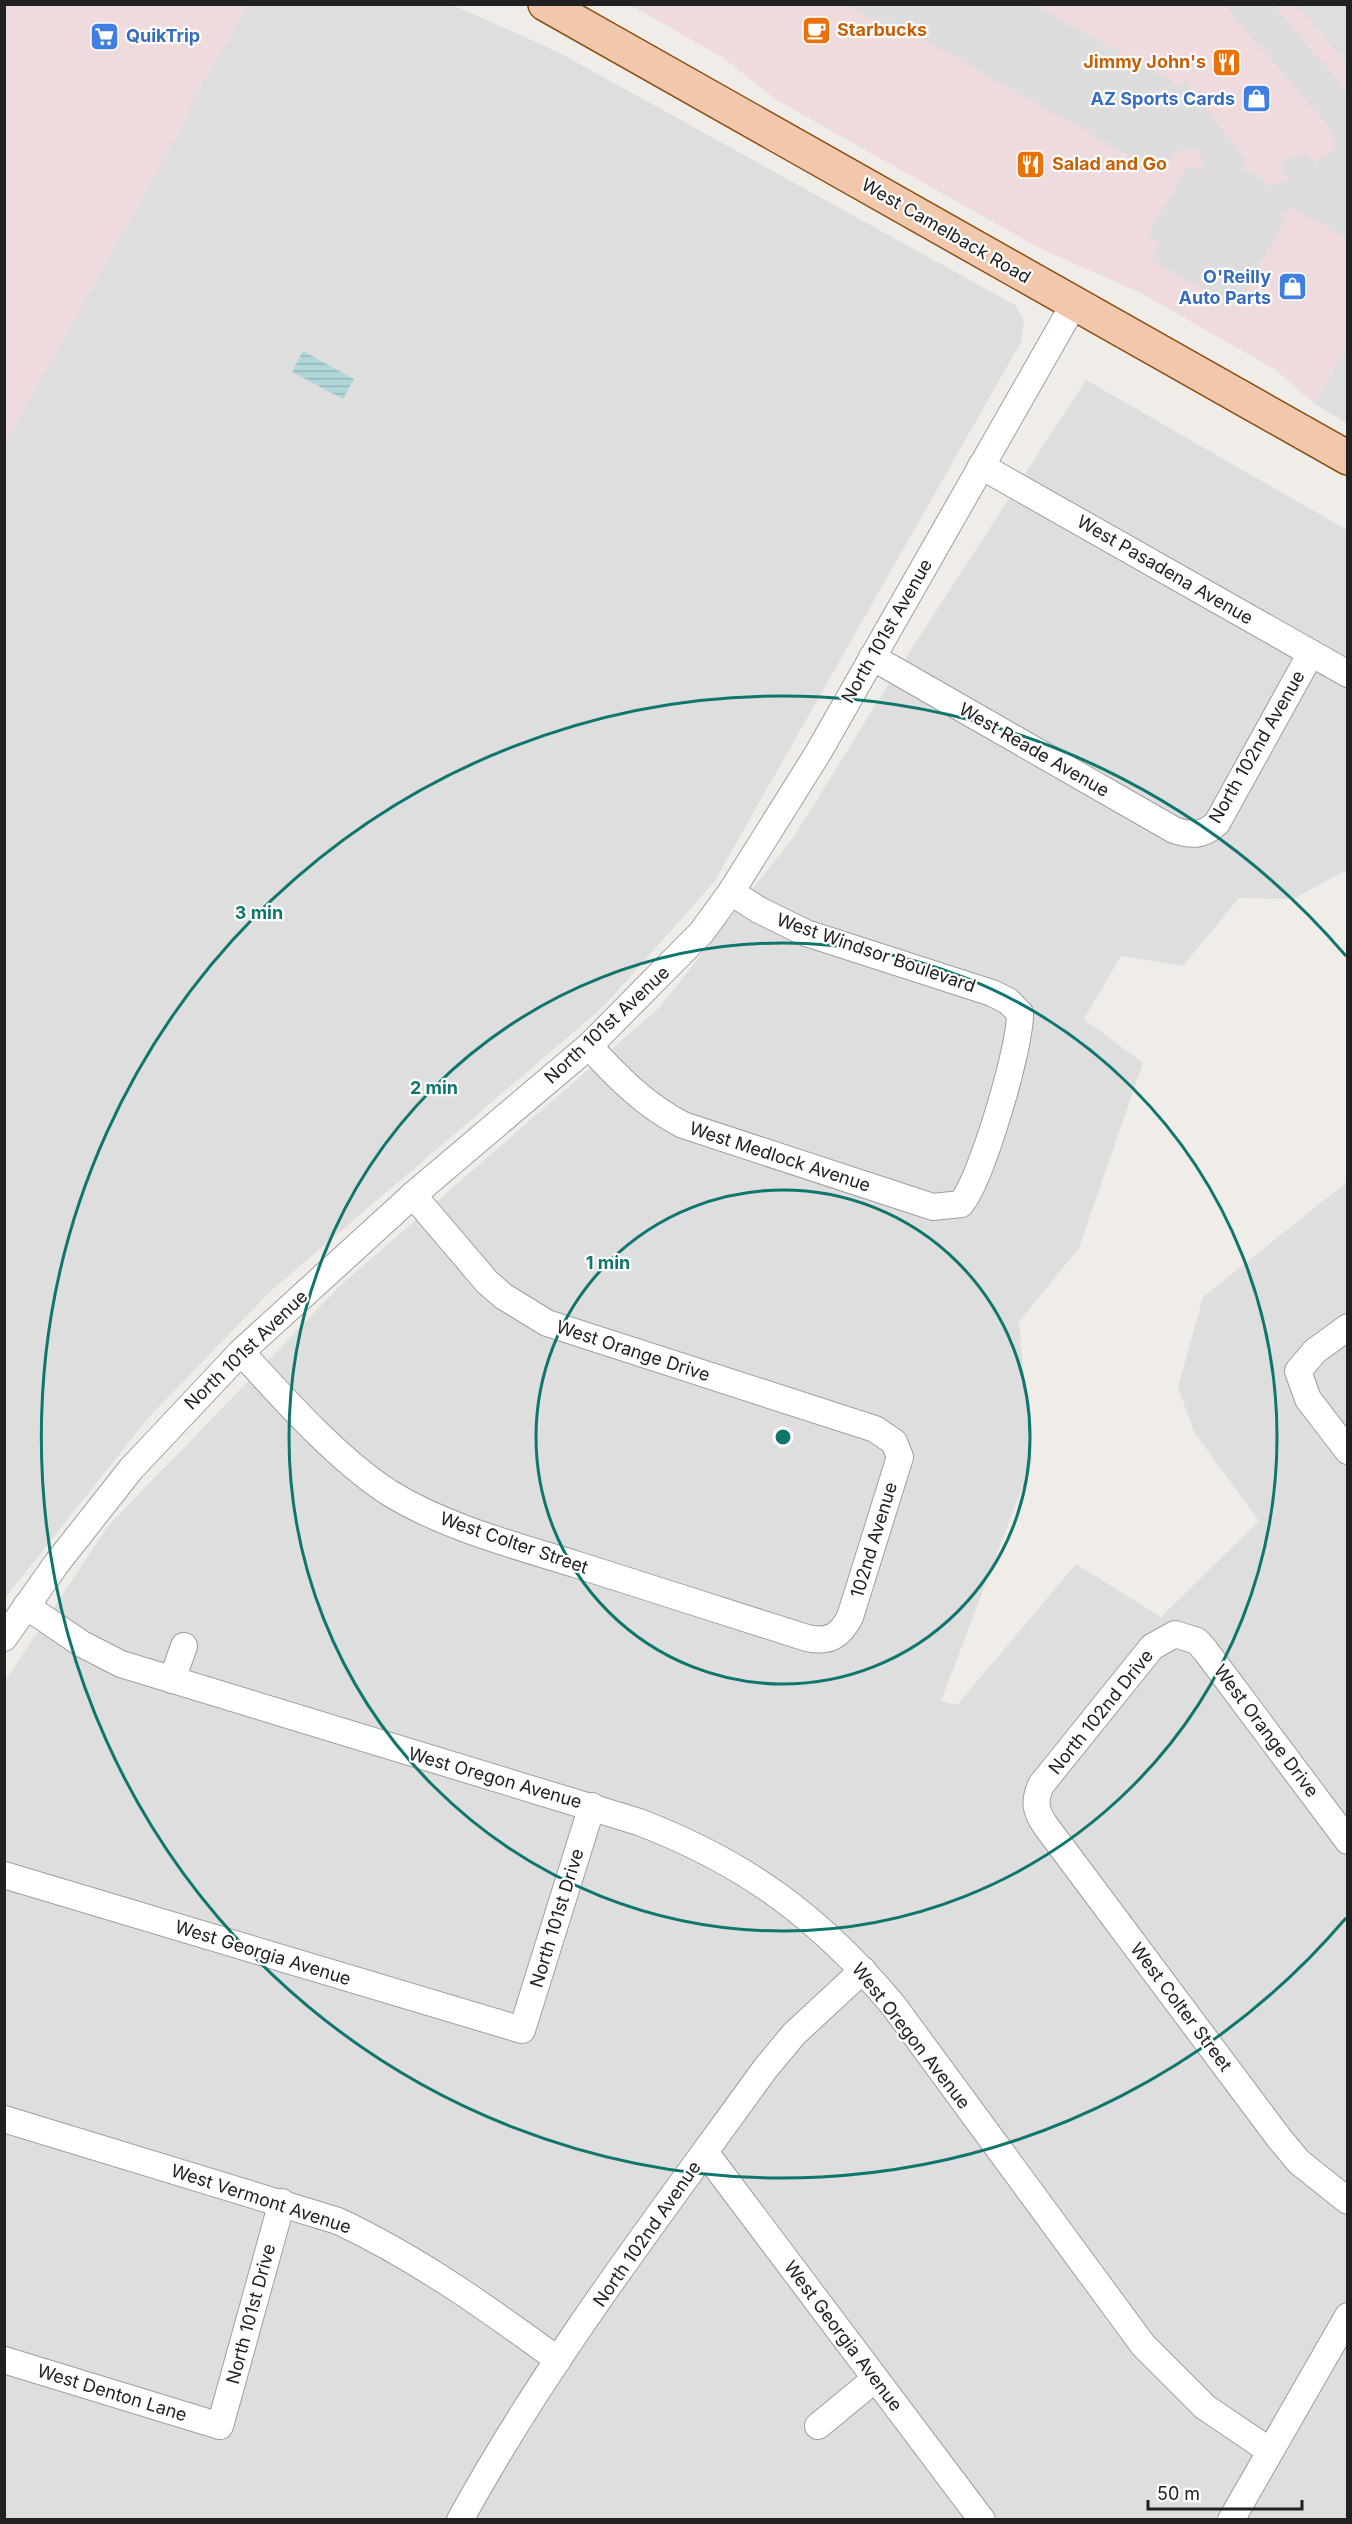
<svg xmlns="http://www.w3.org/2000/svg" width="1352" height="2524" font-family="Inter,sans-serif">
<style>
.residential{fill:#dfdede}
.commercial{fill:#efdbdd}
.parking{fill:#ddd}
.water{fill:url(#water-rules)}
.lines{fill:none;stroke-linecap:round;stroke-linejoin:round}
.minor-casing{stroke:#9e9e9e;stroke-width:28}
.primary-casing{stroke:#8c4f12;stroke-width:36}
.minor{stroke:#fff;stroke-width:26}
.primary{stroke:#f2c8ad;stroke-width:33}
.ring{fill:none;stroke:#0f766e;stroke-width:3}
.labels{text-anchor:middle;stroke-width:4.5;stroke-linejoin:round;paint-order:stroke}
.food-label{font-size:18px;font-weight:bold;fill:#c56008;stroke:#fff;text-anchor:start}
.shop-label{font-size:18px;font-weight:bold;fill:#366cbe;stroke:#fff;text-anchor:end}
.street-label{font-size:18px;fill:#212121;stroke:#fff}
.centre{fill:#0f766e;stroke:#fff;stroke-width:3}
.ring-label{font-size:18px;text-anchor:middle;font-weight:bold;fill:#0f766e;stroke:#fff;stroke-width:4.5;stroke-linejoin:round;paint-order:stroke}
</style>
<defs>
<pattern id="water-rules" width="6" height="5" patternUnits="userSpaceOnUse" patternTransform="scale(1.5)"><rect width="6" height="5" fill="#afd6d8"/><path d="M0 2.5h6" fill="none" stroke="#96b7b9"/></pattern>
</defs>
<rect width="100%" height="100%" fill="#f0ede9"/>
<g class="residential">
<path d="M 248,5 L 453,5 L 556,51 L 1015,305 L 1024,321 L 1021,342 L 714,882 L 604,1006 L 272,1290 L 149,1417 L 5,1598 L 5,443 L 189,113 L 186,111 Z"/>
<path d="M 1297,5 L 1347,5 L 1347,64 Z"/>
<path d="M 1347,346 L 1347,423 L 1314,404 Z"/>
<path d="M 1086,380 L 1347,530 L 1347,870 L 1293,899 L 1239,898 L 1183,966 L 1121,956 L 1084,1019 L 1143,1063 L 1079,1248 L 1019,1322 L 1032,1462 L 941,1701 L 957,1705 L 1076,1564 L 1161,1617 L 1259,1521 L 1194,1432 L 1178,1387 L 1203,1297 L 1347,1182 L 1347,2519 L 5,2520 L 5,1681 L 108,1526 L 341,1285 L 660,1007 L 795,835 L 886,688 Z"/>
</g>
<g class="commercial">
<path d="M 5,4 L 248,5 L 186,110 L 189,112 L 5,443 Z"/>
<path d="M 630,5 L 1297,5 L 1347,64 L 1347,346 L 1314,404 L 1276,370 L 1141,293 L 1041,249 L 865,150 L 775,99 L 722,57 Z"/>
</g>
<path class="parking" d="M 848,5 L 1033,5 L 1170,80 L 1177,88 L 1185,81 L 1244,157 L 1244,169 L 1260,177 L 1269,187 L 1274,183 L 1291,181 L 1280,166 L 1291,157 L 1306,154 L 1315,163 L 1333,150 L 1335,143 L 1328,126 L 1224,5 L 1273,5 L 1347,92 L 1347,239 L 1293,208 L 1279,214 L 1285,221 L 1242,295 L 1227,288 L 1221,299 L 1151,260 L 1159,243 L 1147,236 L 1188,165 L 1203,171 L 1204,163 L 1199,153 L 1190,148 L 1174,152 L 1161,174 L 907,30 L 894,31 Z"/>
<path class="water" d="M 303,351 L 354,379 L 343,399 L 292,372 Z"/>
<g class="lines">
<defs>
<g id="minor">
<path d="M 981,466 L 1348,674"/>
<path d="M 872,657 L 1174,830 C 1192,836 1203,836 1217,823 L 1311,653"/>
<path d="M 589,1046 C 617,1077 646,1106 683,1125 L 933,1207 L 961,1204 C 982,1178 1021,1046 1020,1013 L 1008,1001 L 992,993 L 806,933 L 759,910 L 731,892"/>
<path d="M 1348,1327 L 1315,1351 L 1298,1371 L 1308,1399 L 1348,1451"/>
<path d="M 241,1352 C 283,1398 336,1458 388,1492 C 446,1528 514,1545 578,1565 C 654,1589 731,1614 807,1638 C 829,1643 840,1636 850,1617 L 900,1457 L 894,1442 L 875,1429 L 547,1323 L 503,1296 L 487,1282 L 413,1195"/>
<path d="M 26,1606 L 82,1644 L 121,1664 L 639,1822 C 746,1863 819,1917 893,2005 L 1143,2345 L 1205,2407 L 1270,2451"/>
<path d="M 4,1638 L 57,1563 L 131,1469 L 241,1352 L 413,1195 L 589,1046 L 701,933 L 731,892 L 818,753 L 1074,304"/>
<path d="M 172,1680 L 184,1646"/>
<path d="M 1348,1841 L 1205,1650 L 1197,1641 L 1175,1634 L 1152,1647 L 1041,1785 C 1034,1801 1035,1810 1045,1825 L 1279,2138 L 1299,2162 L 1348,2201"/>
<path d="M 4,1875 L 522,2030 L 592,1806"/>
<path d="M 4,2119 L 338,2221 C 417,2258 487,2308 558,2360"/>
<path d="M 705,2152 L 982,2520"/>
<path d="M 4,2360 L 220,2426 L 282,2202"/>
<path d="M 818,2426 L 875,2379"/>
<path d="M 460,2520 C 547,2361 659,2216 765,2069 L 794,2034 L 863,1970"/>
<path d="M 1231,2520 L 1348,2316"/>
</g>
<path id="primary" d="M 545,4 L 1348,458"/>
</defs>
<use href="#minor" class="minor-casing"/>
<use href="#primary" class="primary-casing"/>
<use href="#minor" class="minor"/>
<use href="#primary" class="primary"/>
</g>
<g class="ring">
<circle cx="783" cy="1437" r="247"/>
<circle cx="783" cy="1437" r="494"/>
<path d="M1346 1918A741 741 0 1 1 1346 956"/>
</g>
<defs>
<symbol id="cafe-square" viewBox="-11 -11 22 22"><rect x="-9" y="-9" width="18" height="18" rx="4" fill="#e8710a" stroke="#fff"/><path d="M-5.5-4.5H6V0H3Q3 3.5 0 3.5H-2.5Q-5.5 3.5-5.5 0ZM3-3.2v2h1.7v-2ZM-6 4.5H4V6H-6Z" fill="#fff"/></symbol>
<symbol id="supermarket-square" viewBox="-11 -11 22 22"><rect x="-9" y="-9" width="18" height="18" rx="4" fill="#3f7fe0" stroke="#fff"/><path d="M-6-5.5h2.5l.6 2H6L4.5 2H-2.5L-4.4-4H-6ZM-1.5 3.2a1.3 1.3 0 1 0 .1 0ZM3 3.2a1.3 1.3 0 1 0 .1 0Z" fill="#fff"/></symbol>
<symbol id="restaurant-square" viewBox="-11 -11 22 22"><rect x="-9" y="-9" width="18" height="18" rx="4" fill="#e8710a" stroke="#fff"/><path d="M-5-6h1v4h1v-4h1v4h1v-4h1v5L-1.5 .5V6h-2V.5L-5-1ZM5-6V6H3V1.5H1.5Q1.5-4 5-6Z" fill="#fff"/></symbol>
<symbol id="shop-square" viewBox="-11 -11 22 22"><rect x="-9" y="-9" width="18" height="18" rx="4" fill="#3f7fe0" stroke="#fff"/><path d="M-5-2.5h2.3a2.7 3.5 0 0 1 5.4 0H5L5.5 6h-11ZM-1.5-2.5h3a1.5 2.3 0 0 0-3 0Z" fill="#fff"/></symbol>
</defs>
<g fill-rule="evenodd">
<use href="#cafe-square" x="800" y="14" width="33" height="33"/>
<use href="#supermarket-square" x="88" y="20" width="33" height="33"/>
<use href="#restaurant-square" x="1210" y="46" width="33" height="33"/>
<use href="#shop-square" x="1240" y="82" width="33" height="33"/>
<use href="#restaurant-square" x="1014" y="148" width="33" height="33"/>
<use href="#shop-square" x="1276" y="270" width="33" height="33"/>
</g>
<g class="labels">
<g class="food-label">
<text x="837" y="36">Starbucks</text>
<text x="1206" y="68" text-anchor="end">Jimmy John's</text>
<text x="1052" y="170">Salad and Go</text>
</g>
<g class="shop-label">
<text x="126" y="42" text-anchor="start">QuikTrip</text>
<text x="1235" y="105">AZ Sports Cards</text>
<text x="1271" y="283">O'Reilly<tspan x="1271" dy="21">Auto Parts</tspan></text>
</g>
<g class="street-label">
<text transform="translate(946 231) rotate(30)" y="6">West Camelback Road</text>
<text transform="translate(1165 570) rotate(30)" y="6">West Pasadena Avenue</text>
<text transform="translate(887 631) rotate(-60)" y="6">North 101st Avenue</text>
<text transform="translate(1257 747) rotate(-60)" y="6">North 102nd Avenue</text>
<text transform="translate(1034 750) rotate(30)" y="6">West Reade Avenue</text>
<text transform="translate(876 953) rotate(19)" y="6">West Windsor Boulevard</text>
<text transform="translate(607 1025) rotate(-43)" y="6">North 101st Avenue</text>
<text transform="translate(780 1157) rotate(18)" y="6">West Medlock Avenue</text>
<text transform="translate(246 1350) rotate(-44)" y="6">North 101st Avenue</text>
<text transform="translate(633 1351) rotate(18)" y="6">West Orange Drive</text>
<text transform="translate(874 1540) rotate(-73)" y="6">102nd Avenue</text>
<text transform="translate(514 1543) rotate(19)" y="6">West Colter Street</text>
<text transform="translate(1101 1712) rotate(-51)" y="6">North 102nd Drive</text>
<text transform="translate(1266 1731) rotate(53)" y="6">West Orange Drive</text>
<text transform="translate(495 1778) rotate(16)" y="6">West Oregon Avenue</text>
<text transform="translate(557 1918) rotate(-73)" y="6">North 101st Drive</text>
<text transform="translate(263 1953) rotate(17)" y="6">West Georgia Avenue</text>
<text transform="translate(1181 2007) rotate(53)" y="6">West Colter Street</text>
<text transform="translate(911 2036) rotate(52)" y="6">West Oregon Avenue</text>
<text transform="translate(261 2199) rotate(18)" y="6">West Vermont Avenue</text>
<text transform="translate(647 2234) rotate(-55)" y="6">North 102nd Avenue</text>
<text transform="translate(251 2314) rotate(-75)" y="6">North 101st Drive</text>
<text transform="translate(843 2336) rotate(53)" y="6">West Georgia Avenue</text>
<text transform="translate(112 2393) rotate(17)" y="6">West Denton Lane</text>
</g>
</g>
<circle cx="783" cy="1437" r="9" class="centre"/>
<g class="ring-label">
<text x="259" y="919">3 min</text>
<text x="434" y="1094">2 min</text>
<text x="608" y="1269">1 min</text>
</g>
<rect width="1352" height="2524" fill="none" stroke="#212121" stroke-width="12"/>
<path d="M1148 2500v9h154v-9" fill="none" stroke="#212121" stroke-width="3"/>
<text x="1157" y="2500" font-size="18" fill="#212121" stroke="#ffffff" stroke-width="4.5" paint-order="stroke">50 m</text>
</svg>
